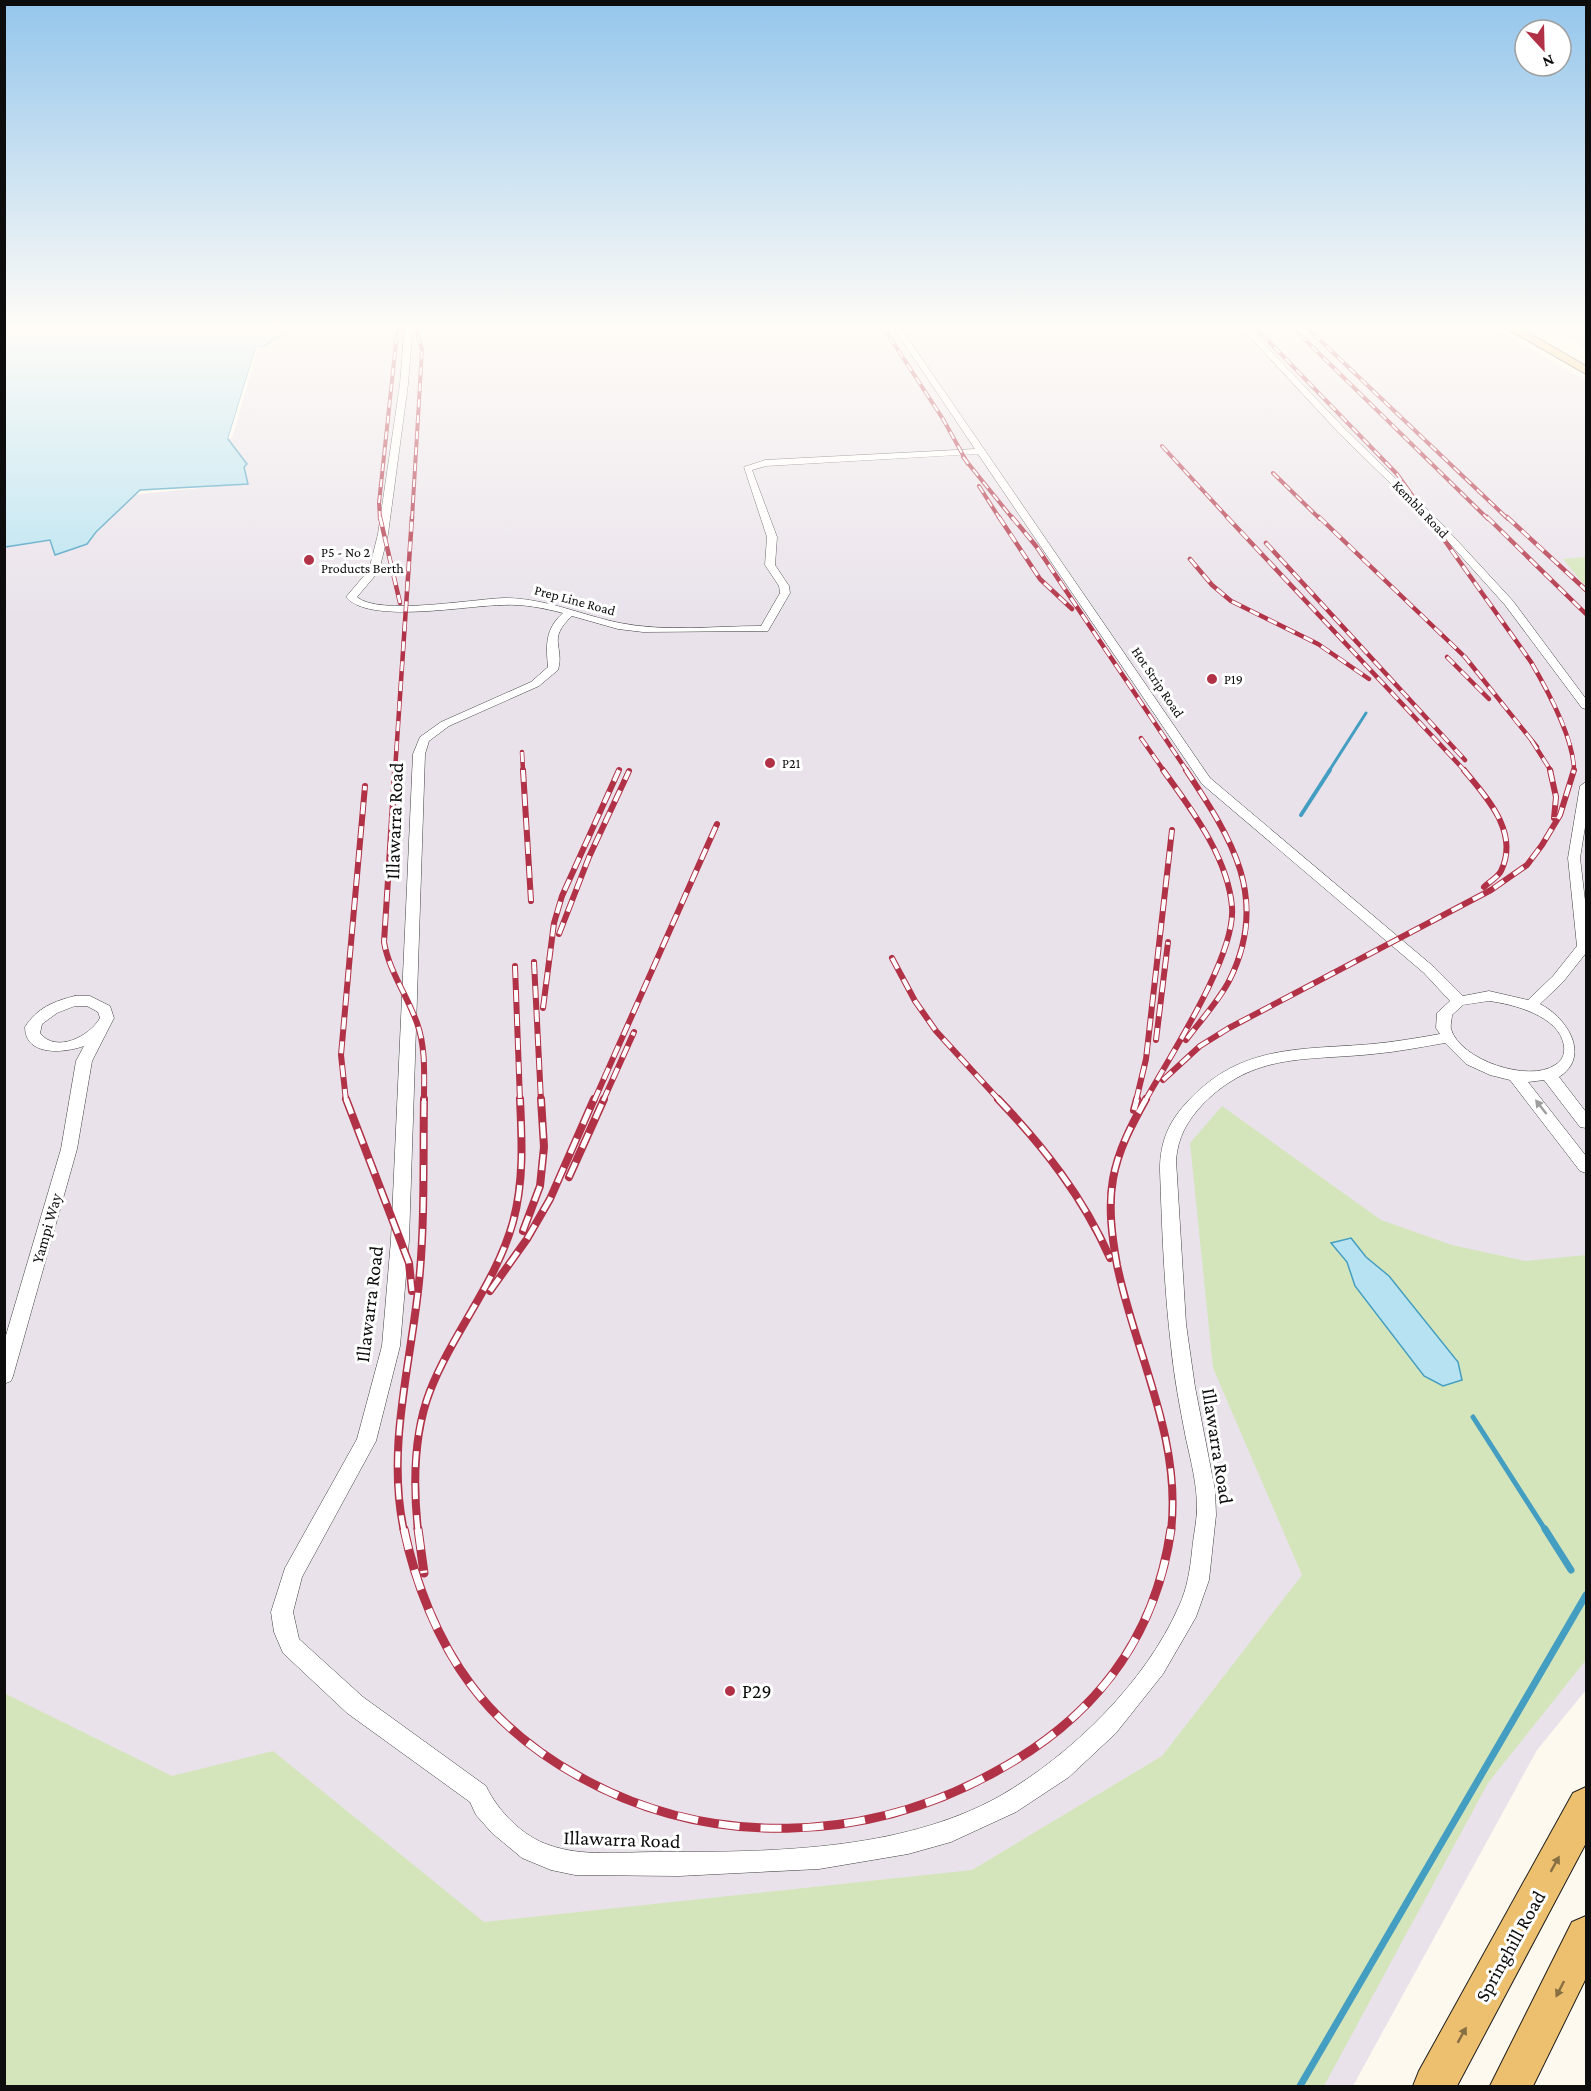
<svg xmlns="http://www.w3.org/2000/svg" width="1591" height="2091" font-family="'Crimson Pro',serif">
<style>
.industrial{fill:#e9e2eb}
.green{fill:#d5e5bb}
.water{fill:#b7e2f1;stroke:#449ec1;stroke-width:1.5}
.pier{fill:#fef9ee}
.lines{fill:none;stroke-linecap:round;stroke-linejoin:round}
.stream-far4{stroke:#449ec1;stroke-width:2}
.stream-far3{stroke:#449ec1;stroke-width:3}
.stream-far2{stroke:#449ec1;stroke-width:4}
.stream-far1{stroke:#449ec1;stroke-width:5}
.stream{stroke:#449ec1;stroke-width:7}
.street-casing{stroke:#404040;stroke-width:1}
.primary-casing{stroke:#1e1e1e;stroke-width:2}
.street{fill:#fff;fill-rule:evenodd}
.primary{fill:#edc06f;fill-rule:evenodd}
.rail-far4-casing{stroke:#b13146;stroke-width:4}
.rail-far3-casing{stroke:#b13146;stroke-width:4.5}
.rail-far2-casing{stroke:#b13146;stroke-width:6}
.rail-far1-casing{stroke:#b13146;stroke-width:8}
.rail-casing{stroke:#b13146;stroke-width:9}
.rail-far4{stroke:#fff;stroke-width:2;stroke-dasharray:8;stroke-linecap:butt}
.rail-far3{stroke:#fff;stroke-width:3;stroke-dasharray:10;stroke-linecap:butt}
.rail-far2{stroke:#fff;stroke-width:4;stroke-dasharray:12;stroke-linecap:butt}
.rail-far1{stroke:#fff;stroke-width:5;stroke-dasharray:16;stroke-linecap:butt}
.rail{stroke:#fff;stroke-width:7;stroke-dasharray:21;stroke-linecap:butt}
.oneway{fill:#9e9e9e}
.oneway2{fill:#886f43}
.poi-dot{fill:#b13146;stroke:#fff;stroke-width:2}
.labels{text-anchor:middle;stroke-width:6;stroke-linejoin:round;paint-order:stroke}
.far-street-label{font-size:14px;fill:#0d0d0d;stroke:#fff}
.far-poi-label{font-size:14px;fill:#0d0d0d;stroke:#fff;text-anchor:start}
.street-label{font-size:16px;fill:#0d0d0d;stroke:#fff}
.near-street-label{font-size:20px;fill:#0d0d0d;stroke:#fff}
.near-poi-label{font-size:20px;fill:#0d0d0d;stroke:#fff;text-anchor:start}
</style>
<rect width="100%" height="100%" fill="#fef9ee"/>
<g class="industrial">
<path d="M 119,324 L 1487,324 L 1586,380 L 1586,1690 L 1537,1750 L 1353,2086 L 5,2086 L 5,507 L 212,487 Z"/>
<path d="M 1542,324 L 1586,324 L 1586,349 Z"/>
</g>
<g class="green">
<path d="M 1586,557 L 1586,587 L 1563,559 Z"/>
<path d="M 1222,1106 L 1381,1220 L 1452,1245 L 1525,1261 L 1586,1255 L 1586,1660 L 1488,1783 L 1324,2086 L 5,2086 L 4,1693 L 172,1776 L 273,1751 L 484,1922 L 972,1870 L 1162,1756 L 1302,1575 L 1213,1368 L 1190,1143 Z"/>
</g>
<g class="water">
<path d="M 5,324 L 267,324 L 285,332 L 264,346 L 256,347 L 228,439 L 247,464 L 244,467 L 248,484 L 140,490 L 96,532 L 87,544 L 55,555 L 50,540 L 5,547 Z"/>
<path d="M 1351,1238 L 1366,1257 L 1389,1276 L 1458,1362 L 1462,1380 L 1443,1386 L 1424,1376 L 1355,1286 L 1347,1262 L 1331,1243 Z"/>
</g>
<path class="pier" d="M 270,346 L 258,349 L 232,438 L 228,439 L 256,347 Z"/>
<g class="lines">
<path class="stream-far4" d="M 1275,324 L 1278,328"/>
<path class="stream-far3" d="M 1329,771 L 1366,713"/>
<path class="stream-far2" d="M 1301,815 L 1330,770"/>
<path class="stream-far1" d="M 1473,1417 L 1546,1531"/>
<g class="stream">
<path d="M 1545,1529 L 1571,1570"/>
<path d="M 1300,2086 L 1586,1595"/>
</g>
<defs>
<g id="street">
<path d="M 405,324 L 413,324 L 408,384 L 388,534 L 379,571 L 357,597 C 378,616 473,599 504,598 C 545,598 581,615 620,623 C 665,632 715,626 761,626 L 780,593 L 779,586 L 765,565 L 767,537 L 744,467 L 765,460 L 975,449 L 891,324 L 898,324 L 1210,778 L 1434,967 L 1463,996 L 1489,991 L 1528,1000 L 1553,976 L 1577,946 L 1568,858 L 1580,786 L 1586,782 L 1586,821 L 1580,858 L 1586,909 L 1586,953 L 1563,982 L 1540,1004 C 1568,1018 1591,1057 1559,1077 L 1586,1112 L 1586,1128 L 1580,1127 L 1544,1080 L 1528,1082 L 1586,1156 L 1586,1173 L 1580,1171 L 1510,1080 L 1490,1075 L 1466,1064 L 1445,1043 C 1421,1047 1397,1052 1373,1054 C 1307,1061 1254,1052 1203,1104 C 1187,1121 1178,1137 1176,1160 L 1186,1324 L 1195,1387 L 1215,1490 L 1216,1515 L 1209,1580 L 1196,1617 L 1163,1674 L 1116,1733 L 1069,1777 L 1016,1812 L 951,1842 L 908,1854 L 819,1869 L 679,1876 L 575,1875 L 551,1870 L 522,1858 L 492,1833 L 476,1815 L 470,1802 L 347,1713 L 283,1653 L 274,1632 L 271,1612 L 285,1568 L 357,1439 L 382,1346 L 391,1240 L 413,754 L 420,737 L 441,722 L 531,682 L 548,667 C 546,645 545,629 563,613 C 543,608 524,604 504,605 C 468,605 369,625 346,597 L 369,570 L 378,534 L 400,384 ZM 978,454 L 1202,784 L 1424,973 L 1450,1001 L 1437,1013 L 1436,1028 L 1440,1034 C 1417,1038 1394,1042 1372,1044 C 1301,1050 1242,1044 1189,1100 C 1169,1121 1160,1141 1160,1170 C 1162,1228 1164,1287 1171,1346 C 1174,1377 1180,1408 1186,1439 C 1191,1461 1197,1485 1197,1507 C 1197,1522 1193,1537 1192,1551 C 1190,1570 1187,1589 1179,1606 C 1146,1682 1071,1755 1000,1796 C 900,1852 767,1852 655,1852 C 621,1852 582,1857 549,1845 C 523,1837 497,1810 486,1786 L 363,1697 L 299,1639 L 293,1612 L 302,1577 L 376,1441 L 400,1346 L 409,1240 L 425,754 L 429,741 L 449,726 L 539,686 L 558,670 C 565,646 546,640 572,616 L 618,629 L 643,632 L 768,631 L 790,593 L 789,586 L 775,565 L 777,537 L 752,470 L 766,466 ZM 1489,1001 C 1513,1004 1560,1016 1564,1046 C 1565,1054 1562,1061 1555,1065 C 1529,1083 1460,1060 1451,1029 C 1450,1025 1452,1019 1452,1015 L 1463,1005 Z"/>
<path d="M 1238,324 L 1245,324 L 1344,428 L 1441,523 L 1513,601 L 1586,699 L 1586,709 L 1582,708 L 1505,605 L 1435,527 L 1338,432 Z"/>
<path d="M 75,996 L 90,996 L 110,1006 L 114,1018 L 92,1061 L 77,1149 L 13,1376 L 11,1381 L 4,1384 L 4,1342 L 61,1149 L 76,1061 L 84,1046 C 65,1053 25,1057 25,1027 C 37,1008 54,1001 75,996 ZM 75,1006 L 87,1006 L 98,1012 L 100,1018 C 90,1036 56,1054 40,1033 L 42,1024 L 57,1013 Z"/>
</g>
<g id="primary">
<path d="M 1499,324 L 1513,324 L 1586,366 L 1586,374 Z"/>
<path d="M 1586,1787 L 1586,1843 L 1457,2086 L 1413,2086 L 1419,2071 L 1573,1793 Z"/>
<path d="M 1586,1916 L 1586,1978 L 1533,2086 L 1490,2086 L 1572,1922 Z"/>
</g>
</defs>
<use href="#street" class="street-casing"/>
<use href="#primary" class="primary-casing"/>
<use href="#street" class="street"/>
<use href="#primary" class="primary"/>
<defs>
<g id="rail-far4">
<path d="M 881,324 L 943,419 L 968,464"/>
<path d="M 1252,324 L 1397,474 L 1429,519"/>
<path d="M 1289,324 L 1488,519"/>
<path d="M 1303,324 L 1508,519"/>
<path d="M 1162,446 L 1229,519"/>
<path d="M 963,457 L 1013,519"/>
<path d="M 1273,473 L 1320,519"/>
<path d="M 979,486 L 1000,519"/>
<path d="M 380,519 L 379,503 L 398,324"/>
<path d="M 412,519 L 422,350 L 417,333 L 418,324"/>
</g>
<g id="rail-far3">
<path d="M 380,517 L 400,603"/>
<path d="M 999,517 L 1040,579 L 1072,609"/>
<path d="M 1012,517 L 1036,546 L 1187,771"/>
<path d="M 1227,517 L 1465,771"/>
<path d="M 1319,517 L 1465,657 L 1537,747"/>
<path d="M 1428,517 L 1531,662 C 1548,691 1574,738 1574,771"/>
<path d="M 1487,517 L 1586,614"/>
<path d="M 1507,517 L 1586,590"/>
<path d="M 1266,543 L 1465,760"/>
<path d="M 1190,559 L 1212,585 L 1231,601 L 1318,644 L 1369,679"/>
<path d="M 1447,657 L 1489,699"/>
<path d="M 1141,738 L 1164,771"/>
<path d="M 1532,741 L 1551,771"/>
<path d="M 522,752 L 523,771"/>
<path d="M 395,771 L 412,517"/>
</g>
<g id="rail-far2">
<path d="M 395,770 L 384,942 C 389,971 407,995 417,1023 C 426,1048 424,1075 424,1101"/>
<path d="M 523,770 L 531,901"/>
<path d="M 1186,770 C 1231,838 1271,898 1229,981 C 1218,1002 1200,1021 1186,1040"/>
<path d="M 1464,770 C 1486,797 1520,832 1501,871 C 1498,877 1489,882 1484,887"/>
<path d="M 1550,770 L 1556,797 L 1554,818"/>
<path d="M 559,934 L 589,857 L 629,771"/>
<path d="M 892,958 L 915,1001 L 936,1031 L 1000,1101"/>
<path d="M 534,962 L 541,1101"/>
<path d="M 515,966 L 520,1101"/>
<path d="M 543,1008 L 554,923 L 562,896 L 619,770"/>
<path d="M 1156,1040 L 1168,942"/>
<path d="M 1163,1080 L 1200,1046 L 1229,1028 L 1491,890 L 1527,865 L 1542,845 L 1560,815 L 1574,770"/>
<path d="M 346,1101 L 341,1055 L 365,786"/>
<path d="M 594,1101 L 717,824"/>
<path d="M 603,1101 L 634,1032"/>
<path d="M 1136,1101 L 1146,1059 L 1172,830"/>
<path d="M 1145,1101 C 1170,1056 1236,956 1232,907 C 1228,857 1191,809 1163,770"/>
</g>
<g id="rail-far1">
<path d="M 346,1099 L 409,1263 L 412,1291"/>
<path d="M 998,1099 C 1044,1147 1083,1197 1110,1258"/>
<path d="M 1146,1099 C 1132,1124 1118,1150 1113,1179 C 1108,1207 1112,1237 1117,1265 C 1135,1353 1182,1438 1171,1531"/>
<path d="M 1134,1110 L 1137,1099"/>
<path d="M 569,1177 L 604,1099"/>
<path d="M 523,1231 L 540,1186 L 544,1147 L 541,1099"/>
<path d="M 490,1291 L 527,1239 L 550,1199 L 594,1099"/>
<path d="M 404,1531 C 386,1448 411,1364 419,1282 C 425,1222 423,1160 424,1099"/>
<path d="M 418,1531 C 413,1484 413,1435 430,1391 C 453,1332 496,1283 513,1222 C 524,1181 522,1141 520,1099"/>
</g>
<g id="rail">
<path d="M 404,1529 C 415,1583 438,1641 471,1685 C 500,1724 538,1754 580,1777 C 709,1849 866,1843 993,1773 C 1092,1720 1155,1642 1171,1529"/>
<path d="M 418,1529 L 424,1573"/>
</g>
</defs>
<use href="#rail-far4" class="rail-far4-casing"/>
<use href="#rail-far3" class="rail-far3-casing"/>
<use href="#rail-far2" class="rail-far2-casing"/>
<use href="#rail-far1" class="rail-far1-casing"/>
<use href="#rail" class="rail-casing"/>
<use href="#rail-far4" class="rail-far4"/>
<use href="#rail-far3" class="rail-far3"/>
<use href="#rail-far2" class="rail-far2"/>
<use href="#rail-far1" class="rail-far1"/>
<use href="#rail" class="rail"/>
</g>
<defs><path id="oneway-solid" d="M-6-.8H1V-3.2L6.5 0L1 3.2V.8H-6Z" transform="scale(1.5)"/></defs>
<use class="oneway" href="#oneway-solid" transform="translate(1541 1107) rotate(-128)"/>
<g class="oneway2">
<use href="#oneway-solid" transform="translate(1555 1864) rotate(-61)"/>
<use href="#oneway-solid" transform="translate(1560 1989) rotate(117)"/>
<use href="#oneway-solid" transform="translate(1462 2035) rotate(-61)"/>
</g>
<linearGradient id="sky" x2="0" y2="1"><stop stop-color="#94c6ec"/><stop offset="0.53" stop-color="#fffcf7"/><stop offset="1" stop-color="#fffcf7" stop-opacity="0"/></linearGradient>
<rect width="1591" height="617" fill="url(#sky)"/>
<g class="poi-dot">
<circle cx="309" cy="560" r="6"/>
<circle cx="1212" cy="679" r="6"/>
<circle cx="770" cy="763" r="6"/>
<circle cx="730" cy="1691" r="6"/>
</g>
<g class="labels">
<g class="far-street-label">
<text transform="translate(1421 509) rotate(46)" y="5">Kembla Road</text>
<text transform="translate(575 600) rotate(15)" y="5">Prep Line Road</text>
<text transform="translate(1158 682) rotate(56)" y="5">Hot Strip Road</text>
</g>
<g class="far-poi-label">
<text x="321" y="557">P5 - No 2<tspan x="321" dy="16">Products Berth</tspan></text>
<text x="1224" y="684">P19</text>
<text x="782" y="768">P21</text>
</g>
<g class="street-label">
<text transform="translate(46 1228) rotate(-74)" y="6">Yampi Way</text>
</g>
<g class="near-street-label">
<text transform="translate(394 821) rotate(-88)" y="7">Illawarra Road</text>
<text transform="translate(369 1304) rotate(-83)" y="7">Illawarra Road</text>
<text transform="translate(1218 1446) rotate(81)" y="7">Illawarra Road</text>
<text transform="translate(622 1839) rotate(2)" y="7">Illawarra Road</text>
<text transform="translate(1510 1946) rotate(-61)" y="7">Springhill Road</text>
</g>
<g class="near-poi-label">
<text x="742" y="1698">P29</text>
</g>
</g>
<rect width="1591" height="2091" fill="none" stroke="#0d0d0d" stroke-width="12"/>
<g transform="translate(1543 48) rotate(158)"><circle r="28" fill="#ffffff" stroke="#9e9e9e" stroke-width="1.5"/>
<path d="M0-4.5L10 22L0 15L-10 22Z" fill="#b13146"/>
<text y="-9" font-size="16" font-weight="bold" text-anchor="middle" fill="#0d0d0d">N</text>
</g>
</svg>
